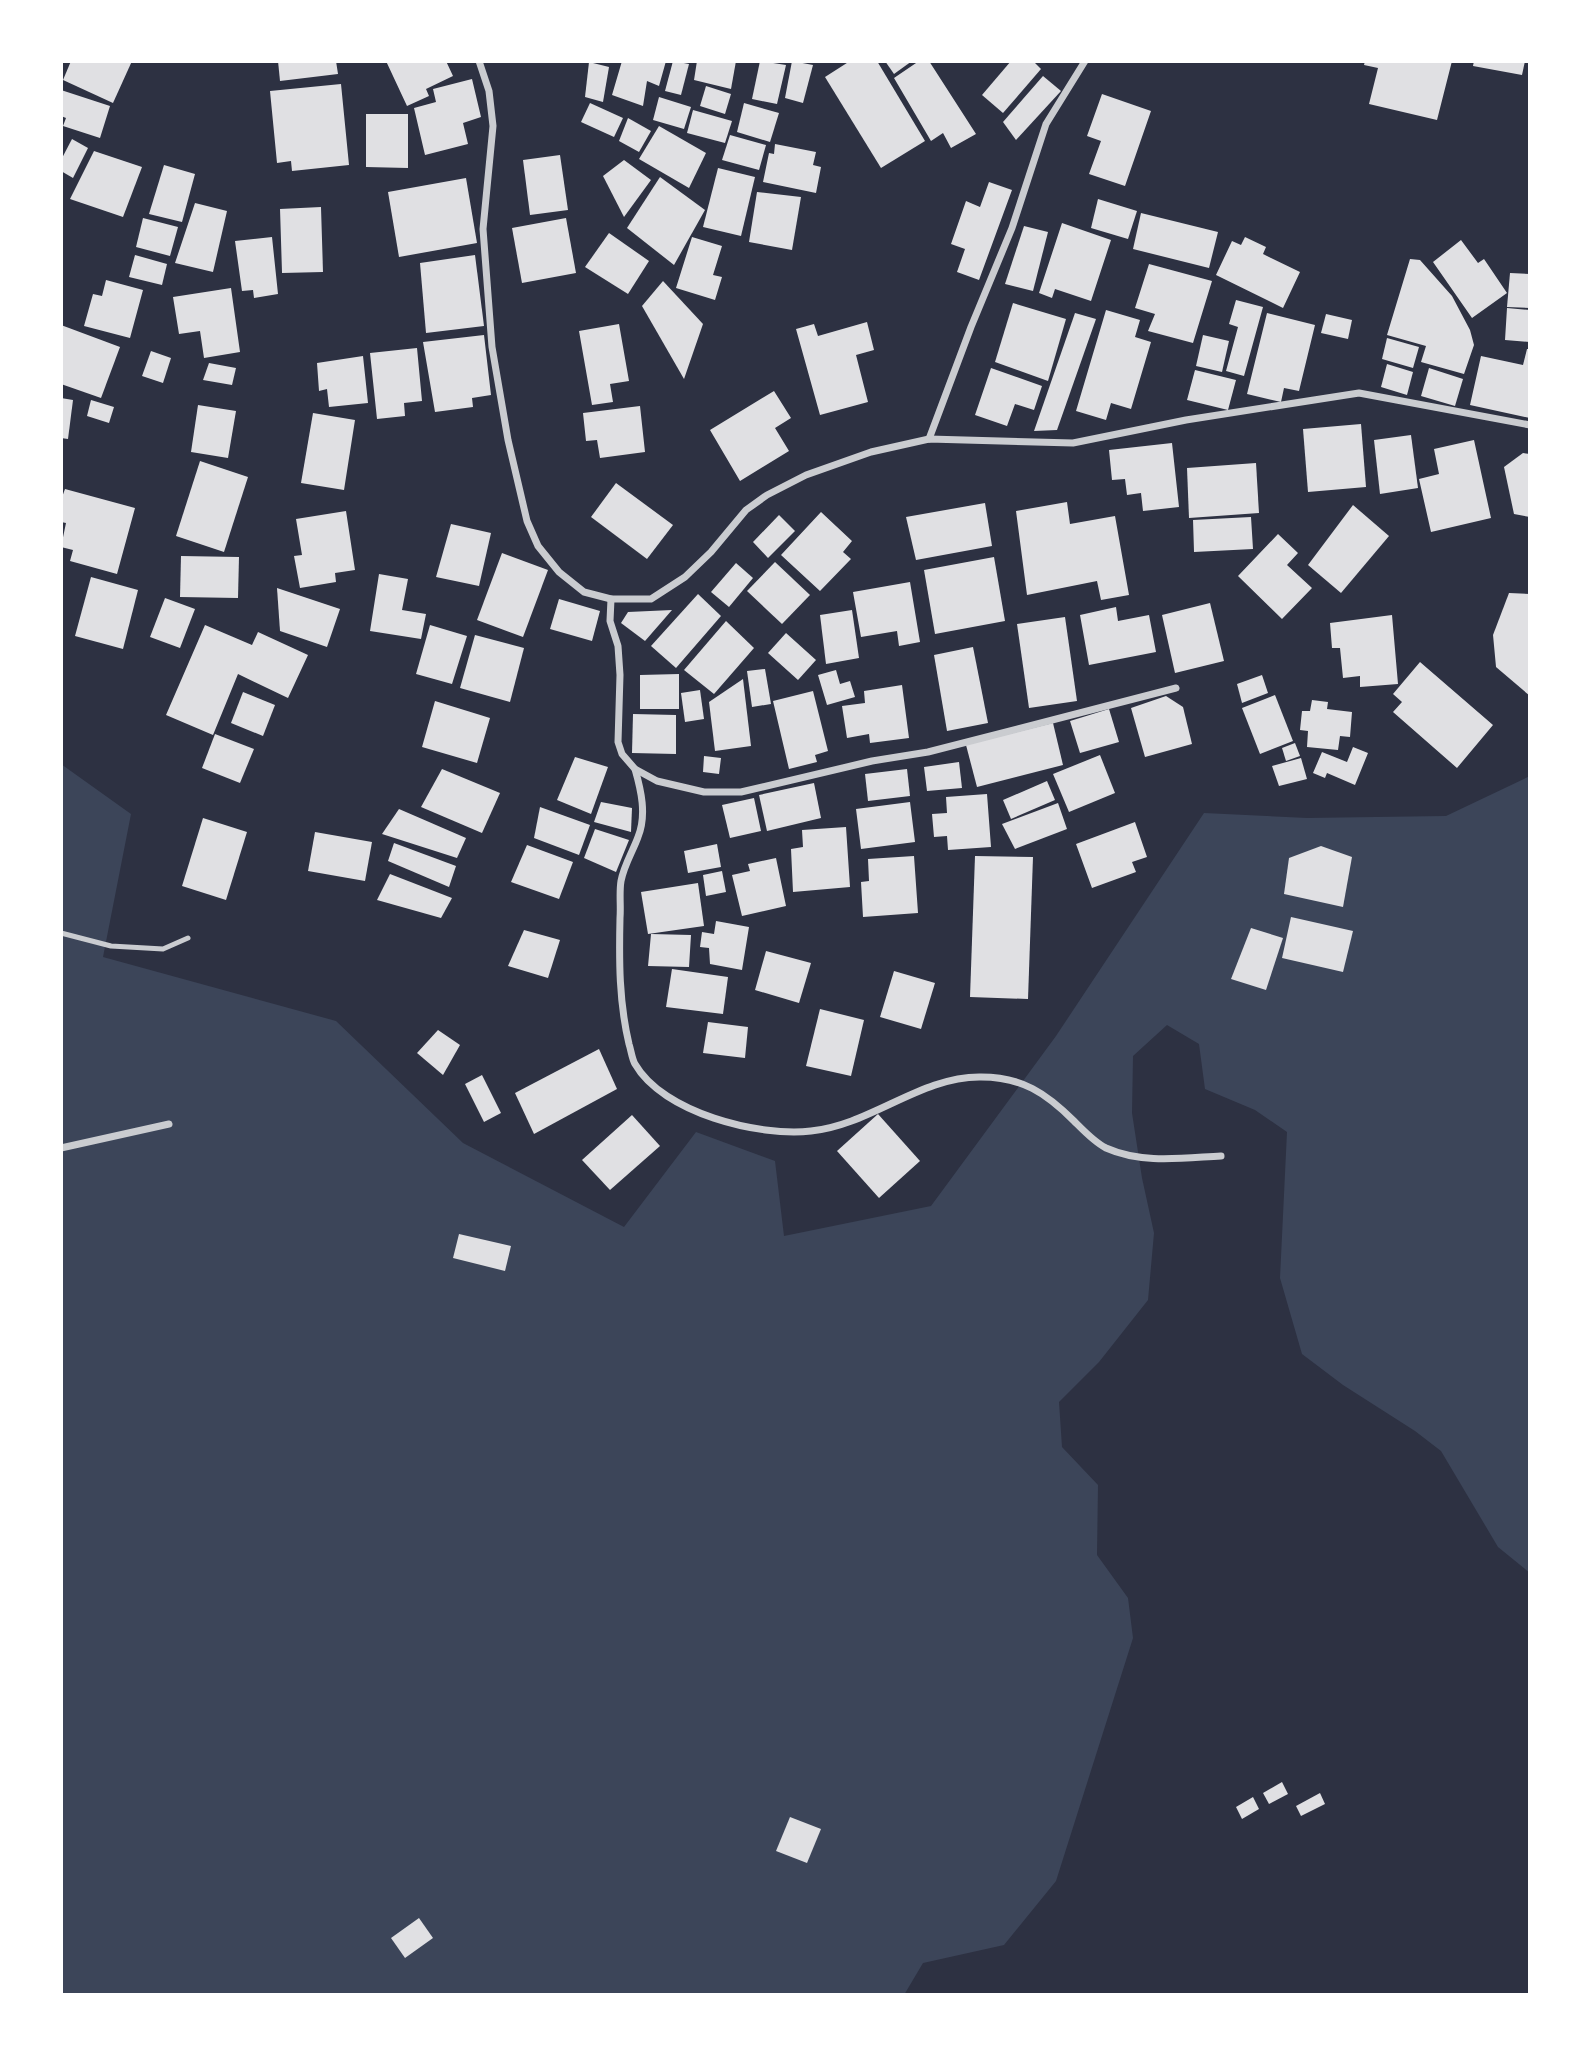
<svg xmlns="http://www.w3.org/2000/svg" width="1591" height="2056" font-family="'IBM Plex Sans',sans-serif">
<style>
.green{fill:#3c4559}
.building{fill:#e0e0e3}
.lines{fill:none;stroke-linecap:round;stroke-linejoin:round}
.service{stroke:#caccd0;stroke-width:5}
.minor{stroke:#caccd0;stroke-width:7}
</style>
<rect width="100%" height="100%" fill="#2d3142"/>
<path class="green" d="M 61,764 L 131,814 L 103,957 L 336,1021 L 463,1143 L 624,1227 L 696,1132 L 775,1161 L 784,1236 L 931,1206 L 1056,1036 L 1204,813 L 1307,818 L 1446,816 L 1530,776 L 1530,1573 L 1498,1547 L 1441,1451 L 1415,1431 L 1343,1385 L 1302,1354 L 1280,1278 L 1287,1132 L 1255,1110 L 1205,1089 L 1199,1044 L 1167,1025 L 1133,1056 L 1132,1113 L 1142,1178 L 1154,1233 L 1148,1300 L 1099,1362 L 1059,1402 L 1062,1447 L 1098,1485 L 1097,1555 L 1128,1598 L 1133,1638 L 1056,1881 L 1004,1945 L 923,1963 L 904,1995 L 61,1995 Z"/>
<g class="building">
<path d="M 71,61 L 132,61 L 113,103 L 63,80 Z"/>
<path d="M 278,61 L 336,61 L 338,74 L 280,81 Z"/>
<path d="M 386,61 L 446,61 L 453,76 L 426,89 L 429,96 L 407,106 Z"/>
<path d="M 622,61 L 666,61 L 659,86 L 647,81 L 643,106 L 612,95 Z"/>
<path d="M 673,61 L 689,64 L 681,95 L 665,91 Z"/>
<path d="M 697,61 L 736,61 L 731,89 L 694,80 Z"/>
<path d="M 760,61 L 786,65 L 777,104 L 752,99 Z"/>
<path d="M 792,61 L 813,65 L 803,103 L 785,98 Z"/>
<path d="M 850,61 L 877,61 L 925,141 L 881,168 L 825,77 Z"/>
<path d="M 885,61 L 912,61 L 894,74 Z"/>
<path d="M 919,61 L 929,61 L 976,134 L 951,148 L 943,133 L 931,141 L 894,78 Z"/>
<path d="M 1011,61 L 1033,61 L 1041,69 L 1003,113 L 982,95 Z"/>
<path d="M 1365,61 L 1452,61 L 1437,120 L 1369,104 L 1378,68 L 1364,65 Z"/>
<path d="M 1474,61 L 1525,61 L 1522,75 L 1473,66 Z"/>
<path d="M 589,62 L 609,67 L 603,102 L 585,97 Z"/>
<path d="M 1043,76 L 1061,91 L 1016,140 L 1003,122 Z"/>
<path d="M 472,79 L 481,117 L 463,123 L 468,144 L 425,155 L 414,108 L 436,102 L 433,89 Z"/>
<path d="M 341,84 L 349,165 L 292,171 L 291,161 L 277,163 L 270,91 Z"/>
<path d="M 706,86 L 731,94 L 725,114 L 700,106 Z"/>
<path d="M 61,90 L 110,106 L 100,138 L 63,126 L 66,118 L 61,116 Z"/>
<path d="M 1102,94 L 1151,111 L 1125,186 L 1089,174 L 1101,141 L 1087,136 Z"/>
<path d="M 659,97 L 691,107 L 684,129 L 653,120 Z"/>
<path d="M 590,103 L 623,118 L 614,137 L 581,122 Z"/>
<path d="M 744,103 L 779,113 L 770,142 L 737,132 Z"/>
<path d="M 693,110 L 732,121 L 725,143 L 687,133 Z"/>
<path d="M 366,114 L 408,114 L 408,168 L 366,167 Z"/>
<path d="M 628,118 L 651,131 L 639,152 L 619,141 Z"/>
<path d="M 659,126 L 706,153 L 689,188 L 639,159 Z"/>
<path d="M 730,135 L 766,145 L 759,170 L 722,160 Z"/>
<path d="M 72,139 L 88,148 L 73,178 L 61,171 L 61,160 Z"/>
<path d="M 775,144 L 816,152 L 813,165 L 821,167 L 816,193 L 763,182 L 769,153 L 774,154 Z"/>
<path d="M 94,151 L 142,167 L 123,217 L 70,199 Z"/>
<path d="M 560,155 L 568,210 L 530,215 L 523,160 Z"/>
<path d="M 624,160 L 651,180 L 624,217 L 603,176 Z"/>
<path d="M 164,165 L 195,174 L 182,222 L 149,214 Z"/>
<path d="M 718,168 L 755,177 L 741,236 L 703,227 Z"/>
<path d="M 660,177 L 705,210 L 674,265 L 627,228 Z"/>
<path d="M 466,178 L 477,243 L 399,257 L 388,192 Z"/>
<path d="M 989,182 L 1012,190 L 979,280 L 957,272 L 965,249 L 951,244 L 966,201 L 980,207 Z"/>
<path d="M 757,192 L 801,197 L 792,250 L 749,242 Z"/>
<path d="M 1098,199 L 1137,211 L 1128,239 L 1091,228 Z"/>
<path d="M 195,203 L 227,211 L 213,272 L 175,263 Z"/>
<path d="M 321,207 L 323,272 L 282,273 L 280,209 Z"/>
<path d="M 1141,213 L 1218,232 L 1209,268 L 1133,249 Z"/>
<path d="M 143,218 L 178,227 L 170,256 L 136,247 Z"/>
<path d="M 566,218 L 576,273 L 522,283 L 512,228 Z"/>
<path d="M 1062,223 L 1111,240 L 1091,301 L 1055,289 L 1052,298 L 1039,293 Z"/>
<path d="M 1024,226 L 1048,232 L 1033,291 L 1005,284 Z"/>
<path d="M 609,233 L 649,261 L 628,294 L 585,267 Z"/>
<path d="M 272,237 L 278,294 L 254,298 L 253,290 L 242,291 L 235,241 Z"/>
<path d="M 692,237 L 722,246 L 713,275 L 722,277 L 715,300 L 676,288 Z"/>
<path d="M 1245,237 L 1266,247 L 1263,254 L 1300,272 L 1283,308 L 1216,275 L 1232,241 L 1241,245 Z"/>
<path d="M 1461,240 L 1478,263 L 1484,259 L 1507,293 L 1472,318 L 1433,262 Z"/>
<path d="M 135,255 L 167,264 L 162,285 L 129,277 Z"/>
<path d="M 475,255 L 484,326 L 426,333 L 420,263 Z"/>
<path d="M 1410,259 L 1420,260 L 1452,296 L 1470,330 L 1474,345 L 1464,374 L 1421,362 L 1426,346 L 1387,335 Z"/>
<path d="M 1149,264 L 1212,281 L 1193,343 L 1148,331 L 1155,314 L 1135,308 Z"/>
<path d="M 1510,273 L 1530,274 L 1530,308 L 1507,307 Z"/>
<path d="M 106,280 L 143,290 L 130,338 L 84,326 L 93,294 L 102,296 Z"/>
<path d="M 663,281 L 703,324 L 684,379 L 642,306 Z"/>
<path d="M 231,288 L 240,352 L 204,358 L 200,331 L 179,334 L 173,297 Z"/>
<path d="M 1236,300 L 1263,307 L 1244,376 L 1226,371 L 1238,327 L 1229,324 Z"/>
<path d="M 1013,303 L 1066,319 L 1048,381 L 995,362 Z"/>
<path d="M 1507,308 L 1530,310 L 1530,342 L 1505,340 Z"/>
<path d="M 1106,310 L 1140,320 L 1135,337 L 1151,342 L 1131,409 L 1111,403 L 1106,420 L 1076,411 Z"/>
<path d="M 1075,313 L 1096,319 L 1057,430 L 1034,431 Z"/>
<path d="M 1267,313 L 1315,325 L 1299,391 L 1284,388 L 1281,402 L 1247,394 Z"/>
<path d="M 1326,314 L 1352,320 L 1348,339 L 1321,333 Z"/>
<path d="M 867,322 L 874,350 L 856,355 L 868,402 L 820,415 L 796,329 L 814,324 L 818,336 Z"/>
<path d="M 619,324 L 629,381 L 610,384 L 613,402 L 592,405 L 579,331 Z"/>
<path d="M 61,325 L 120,347 L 101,398 L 61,384 Z"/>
<path d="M 484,335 L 491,395 L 472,398 L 473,407 L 435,412 L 423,342 Z"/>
<path d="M 1203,335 L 1229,341 L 1222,372 L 1196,366 Z"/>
<path d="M 1387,338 L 1419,347 L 1413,368 L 1382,359 Z"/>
<path d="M 417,348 L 422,401 L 404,403 L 405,416 L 377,419 L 370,353 Z"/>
<path d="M 1527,349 L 1530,349 L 1530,418 L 1470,405 L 1481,356 L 1523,365 Z"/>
<path d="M 151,351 L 171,358 L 163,383 L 142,376 Z"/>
<path d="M 363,356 L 368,403 L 329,407 L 327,389 L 319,391 L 317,363 Z"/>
<path d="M 209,363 L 236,368 L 232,385 L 203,380 Z"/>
<path d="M 1387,364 L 1413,372 L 1407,395 L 1381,387 Z"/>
<path d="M 991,368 L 1042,386 L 1034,410 L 1015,404 L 1007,426 L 975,415 Z"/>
<path d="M 1429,368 L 1463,379 L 1455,406 L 1421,396 Z"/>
<path d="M 1195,370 L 1236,380 L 1228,410 L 1187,400 Z"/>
<path d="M 774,391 L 791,418 L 775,428 L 789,451 L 740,481 L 710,430 Z"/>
<path d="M 61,398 L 73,400 L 68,439 L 61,438 Z"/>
<path d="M 91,400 L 114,407 L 109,423 L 87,416 Z"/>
<path d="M 198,405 L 236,411 L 228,458 L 191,452 Z"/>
<path d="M 640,406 L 645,452 L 600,458 L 597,440 L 586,441 L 583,413 Z"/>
<path d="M 313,413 L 355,420 L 344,490 L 301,483 Z"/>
<path d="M 1361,424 L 1366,487 L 1308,492 L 1303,429 Z"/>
<path d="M 1411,435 L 1418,488 L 1380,494 L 1374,440 Z"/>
<path d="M 1474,440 L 1491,518 L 1431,532 L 1419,479 L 1439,474 L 1434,449 Z"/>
<path d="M 1172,443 L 1179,507 L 1143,511 L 1141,493 L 1127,495 L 1125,479 L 1112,480 L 1109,450 Z"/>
<path d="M 1523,453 L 1530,454 L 1530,517 L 1514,514 L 1504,467 Z"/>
<path d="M 200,461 L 248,477 L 224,552 L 176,536 Z"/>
<path d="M 1256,463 L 1259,513 L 1189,518 L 1187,468 Z"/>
<path d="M 616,483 L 673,525 L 647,559 L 591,517 Z"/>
<path d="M 65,489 L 135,508 L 117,574 L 70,561 L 73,550 L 61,547 L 66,523 L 61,522 L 61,500 Z"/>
<path d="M 1067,502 L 1070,524 L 1115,516 L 1129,595 L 1101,600 L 1097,581 L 1027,595 L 1016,511 Z"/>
<path d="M 985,503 L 992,546 L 916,560 L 906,517 Z"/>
<path d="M 1353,505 L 1389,536 L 1341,593 L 1308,565 Z"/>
<path d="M 346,511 L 355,570 L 335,573 L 336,582 L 300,588 L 294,556 L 302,555 L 296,519 Z"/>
<path d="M 821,512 L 852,541 L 843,552 L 851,559 L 820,591 L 781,555 Z"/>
<path d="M 779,515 L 795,531 L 768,558 L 753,542 Z"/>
<path d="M 1251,517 L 1253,549 L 1194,552 L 1193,520 Z"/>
<path d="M 451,524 L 491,533 L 479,586 L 436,577 Z"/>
<path d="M 1278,534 L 1298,553 L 1287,565 L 1312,588 L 1282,619 L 1238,576 Z"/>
<path d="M 502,553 L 548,570 L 523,637 L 477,620 Z"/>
<path d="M 181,556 L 239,557 L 238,598 L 180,597 Z"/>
<path d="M 994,557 L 1005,621 L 935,634 L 924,570 Z"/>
<path d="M 775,562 L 810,595 L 782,624 L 747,591 Z"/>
<path d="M 736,563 L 753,578 L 729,607 L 711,592 Z"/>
<path d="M 379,574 L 408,579 L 402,610 L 426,614 L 421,639 L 370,631 Z"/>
<path d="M 91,577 L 138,590 L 123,649 L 75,636 Z"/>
<path d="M 910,582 L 920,642 L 899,646 L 897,631 L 861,637 L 853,592 Z"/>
<path d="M 277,588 L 340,609 L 327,647 L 280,631 Z"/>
<path d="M 1509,593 L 1530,594 L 1530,696 L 1496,667 L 1493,635 Z"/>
<path d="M 698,594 L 721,616 L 676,668 L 651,646 Z"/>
<path d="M 165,598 L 195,609 L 180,648 L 150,637 Z"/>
<path d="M 559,599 L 600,611 L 592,641 L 550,629 Z"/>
<path d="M 1210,603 L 1224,661 L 1175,673 L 1162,615 Z"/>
<path d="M 1116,607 L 1118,621 L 1149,615 L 1156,652 L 1089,665 L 1080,615 Z"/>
<path d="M 672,610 L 645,641 L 621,623 L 628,612 Z"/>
<path d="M 852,610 L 859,658 L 826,664 L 820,615 Z"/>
<path d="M 1392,615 L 1398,684 L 1360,687 L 1360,676 L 1343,678 L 1340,648 L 1332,648 L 1330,623 Z"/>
<path d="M 1065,617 L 1077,701 L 1029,708 L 1017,624 Z"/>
<path d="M 726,621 L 754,648 L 714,694 L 684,670 Z"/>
<path d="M 205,625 L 252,645 L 258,632 L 308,655 L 288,698 L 238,674 L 213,735 L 166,715 Z"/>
<path d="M 430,625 L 467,636 L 452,684 L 416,674 Z"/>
<path d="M 786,633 L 816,660 L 798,680 L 768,653 Z"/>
<path d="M 475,635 L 524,648 L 510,702 L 460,688 Z"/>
<path d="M 973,647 L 988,723 L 947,731 L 934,655 Z"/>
<path d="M 1420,662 L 1493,725 L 1457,768 L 1393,712 L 1402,702 L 1393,694 Z"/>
<path d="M 765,669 L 771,704 L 752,707 L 747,671 Z"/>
<path d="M 836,670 L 840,684 L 850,681 L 855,697 L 827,705 L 818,675 Z"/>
<path d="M 679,674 L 679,709 L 640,709 L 640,675 Z"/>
<path d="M 1262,675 L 1268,693 L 1242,703 L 1237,684 Z"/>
<path d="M 743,679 L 751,746 L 715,751 L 709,702 Z"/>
<path d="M 902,685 L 909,738 L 870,743 L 869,734 L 847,738 L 842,706 L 865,703 L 864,691 Z"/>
<path d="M 700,690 L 704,719 L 685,722 L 681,693 Z"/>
<path d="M 813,691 L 828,751 L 815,755 L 817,762 L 789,769 L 773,701 Z"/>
<path d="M 243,692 L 275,705 L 263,736 L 231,723 Z"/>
<path d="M 1275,695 L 1293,741 L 1260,754 L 1242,708 Z"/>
<path d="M 1166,696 L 1183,707 L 1192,744 L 1145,757 L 1131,708 Z"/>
<path d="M 1312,700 L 1328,702 L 1327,709 L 1352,712 L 1350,737 L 1340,736 L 1338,750 L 1307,747 L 1308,731 L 1300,730 L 1302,711 L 1310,711 Z"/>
<path d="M 435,701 L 490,718 L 477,763 L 422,747 Z"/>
<path d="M 1109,709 L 1119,742 L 1080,753 L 1070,721 Z"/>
<path d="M 633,714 L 676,715 L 676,754 L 632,753 Z"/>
<path d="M 1053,723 L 1063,765 L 977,787 L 966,745 Z"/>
<path d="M 215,734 L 254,749 L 240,783 L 202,768 Z"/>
<path d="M 1295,743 L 1300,756 L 1286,761 L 1282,748 Z"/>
<path d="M 1353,747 L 1368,753 L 1355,785 L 1327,773 L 1325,778 L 1313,773 L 1322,752 L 1347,762 Z"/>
<path d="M 1100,755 L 1115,793 L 1069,812 L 1053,774 Z"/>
<path d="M 704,756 L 721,758 L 719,774 L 703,772 Z"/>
<path d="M 575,757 L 608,767 L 591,814 L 557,800 Z"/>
<path d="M 1301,758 L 1307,779 L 1279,786 L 1272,766 Z"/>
<path d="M 959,762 L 962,788 L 927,791 L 924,767 Z"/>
<path d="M 442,769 L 500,793 L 482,833 L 421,807 Z"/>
<path d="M 907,769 L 910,796 L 868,801 L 865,774 Z"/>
<path d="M 1047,781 L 1055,800 L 1011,819 L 1003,800 Z"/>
<path d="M 814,783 L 821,818 L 767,831 L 759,795 Z"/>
<path d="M 987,794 L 991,847 L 948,850 L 947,836 L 934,837 L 932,814 L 947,813 L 946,797 Z"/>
<path d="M 754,798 L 761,831 L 730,838 L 722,805 Z"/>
<path d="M 601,802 L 632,808 L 631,832 L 594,822 Z"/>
<path d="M 910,802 L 915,842 L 861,849 L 856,809 Z"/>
<path d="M 1058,803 L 1067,829 L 1015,849 L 1002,824 Z"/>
<path d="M 540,807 L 590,825 L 579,855 L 534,838 Z"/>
<path d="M 399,809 L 466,838 L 457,858 L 382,834 Z"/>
<path d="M 203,818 L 247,832 L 226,900 L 182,886 Z"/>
<path d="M 1135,822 L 1147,857 L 1132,862 L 1136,872 L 1092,888 L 1076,844 Z"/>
<path d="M 846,827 L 850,887 L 793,892 L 791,849 L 803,847 L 802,830 Z"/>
<path d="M 595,829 L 629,840 L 616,872 L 584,858 Z"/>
<path d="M 315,832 L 372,842 L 365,881 L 308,871 Z"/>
<path d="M 394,843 L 456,866 L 449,887 L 388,861 Z"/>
<path d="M 717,844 L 721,867 L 688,873 L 684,851 Z"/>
<path d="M 527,845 L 573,862 L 559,899 L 511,882 Z"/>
<path d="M 1321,846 L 1352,857 L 1343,907 L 1284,894 L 1289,858 Z"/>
<path d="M 914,856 L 918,913 L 863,917 L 861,882 L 869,881 L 868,859 Z"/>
<path d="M 975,856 L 1033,857 L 1028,999 L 970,997 Z"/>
<path d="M 776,858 L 786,906 L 742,916 L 732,875 L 750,871 L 748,864 Z"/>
<path d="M 722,871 L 726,892 L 706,896 L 703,875 Z"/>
<path d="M 390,874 L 452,898 L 441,918 L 377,900 Z"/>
<path d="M 698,883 L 704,926 L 648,934 L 641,892 Z"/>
<path d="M 1291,917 L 1353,931 L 1343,972 L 1282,958 Z"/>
<path d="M 716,921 L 749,927 L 742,970 L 710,964 L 709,948 L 700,947 L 702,932 L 714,934 Z"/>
<path d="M 1251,928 L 1283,938 L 1266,990 L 1231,979 Z"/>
<path d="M 524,930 L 560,940 L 548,978 L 508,966 Z"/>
<path d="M 651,934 L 691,935 L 689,967 L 648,966 Z"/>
<path d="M 766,951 L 811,963 L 799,1003 L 755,990 Z"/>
<path d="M 672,969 L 728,977 L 723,1014 L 666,1007 Z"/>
<path d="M 894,971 L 935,983 L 921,1029 L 880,1017 Z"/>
<path d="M 820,1009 L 864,1020 L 851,1076 L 806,1066 Z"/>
<path d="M 708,1022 L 748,1027 L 745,1058 L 703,1053 Z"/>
<path d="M 438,1030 L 460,1045 L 443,1075 L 417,1053 Z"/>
<path d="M 599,1049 L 617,1089 L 534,1134 L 515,1093 Z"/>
<path d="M 482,1075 L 501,1113 L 484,1122 L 465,1084 Z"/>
<path d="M 878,1114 L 920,1161 L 879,1198 L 837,1151 Z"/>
<path d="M 632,1115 L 660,1146 L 610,1190 L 582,1160 Z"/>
<path d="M 459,1234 L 511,1246 L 505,1271 L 453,1258 Z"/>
<path d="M 1282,1782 L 1288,1794 L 1269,1804 L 1263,1793 Z"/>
<path d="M 1320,1793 L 1325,1804 L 1301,1816 L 1296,1806 Z"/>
<path d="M 1253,1797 L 1259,1809 L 1242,1819 L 1236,1807 Z"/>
<path d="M 790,1817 L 821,1829 L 807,1863 L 776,1851 Z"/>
<path d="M 419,1918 L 433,1938 L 405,1958 L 391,1938 Z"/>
</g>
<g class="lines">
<path class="service" d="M 61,933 L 111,946 L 163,949 L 188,938"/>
<g class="minor">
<path d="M 479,61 L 489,91 L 493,126 L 483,229 L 492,347 L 508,440 L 527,521 L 538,546 L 559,572 L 584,592 L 611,599 L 651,599 L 685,577 L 711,552 L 746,510 L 767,495 L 806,475 L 871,452 L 929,439 L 1073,443 L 1186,420 L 1359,393 L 1530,425"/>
<path d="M 929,439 L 971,327 L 1012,228 L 1046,124 L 1085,61"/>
<path d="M 611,599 L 610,621 L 618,646 L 620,675 L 618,742 L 622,754 L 635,769 L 657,781 L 704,792 L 741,792 L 872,761 L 928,752 L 1176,688"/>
<path d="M 635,769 C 641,790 647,815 638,837 C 633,851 624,865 621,881 C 619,893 621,906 620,918 C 619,961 619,1002 629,1044 C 631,1050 632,1059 635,1064 C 663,1113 759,1137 811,1131 C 871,1125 921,1076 981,1077 C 1022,1077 1046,1093 1074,1121 C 1083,1130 1094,1142 1106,1148 C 1142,1164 1182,1158 1221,1156"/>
<path d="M 61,1148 L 169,1124"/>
</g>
</g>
<rect width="1591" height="2056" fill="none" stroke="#ffffff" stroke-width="126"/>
</svg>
